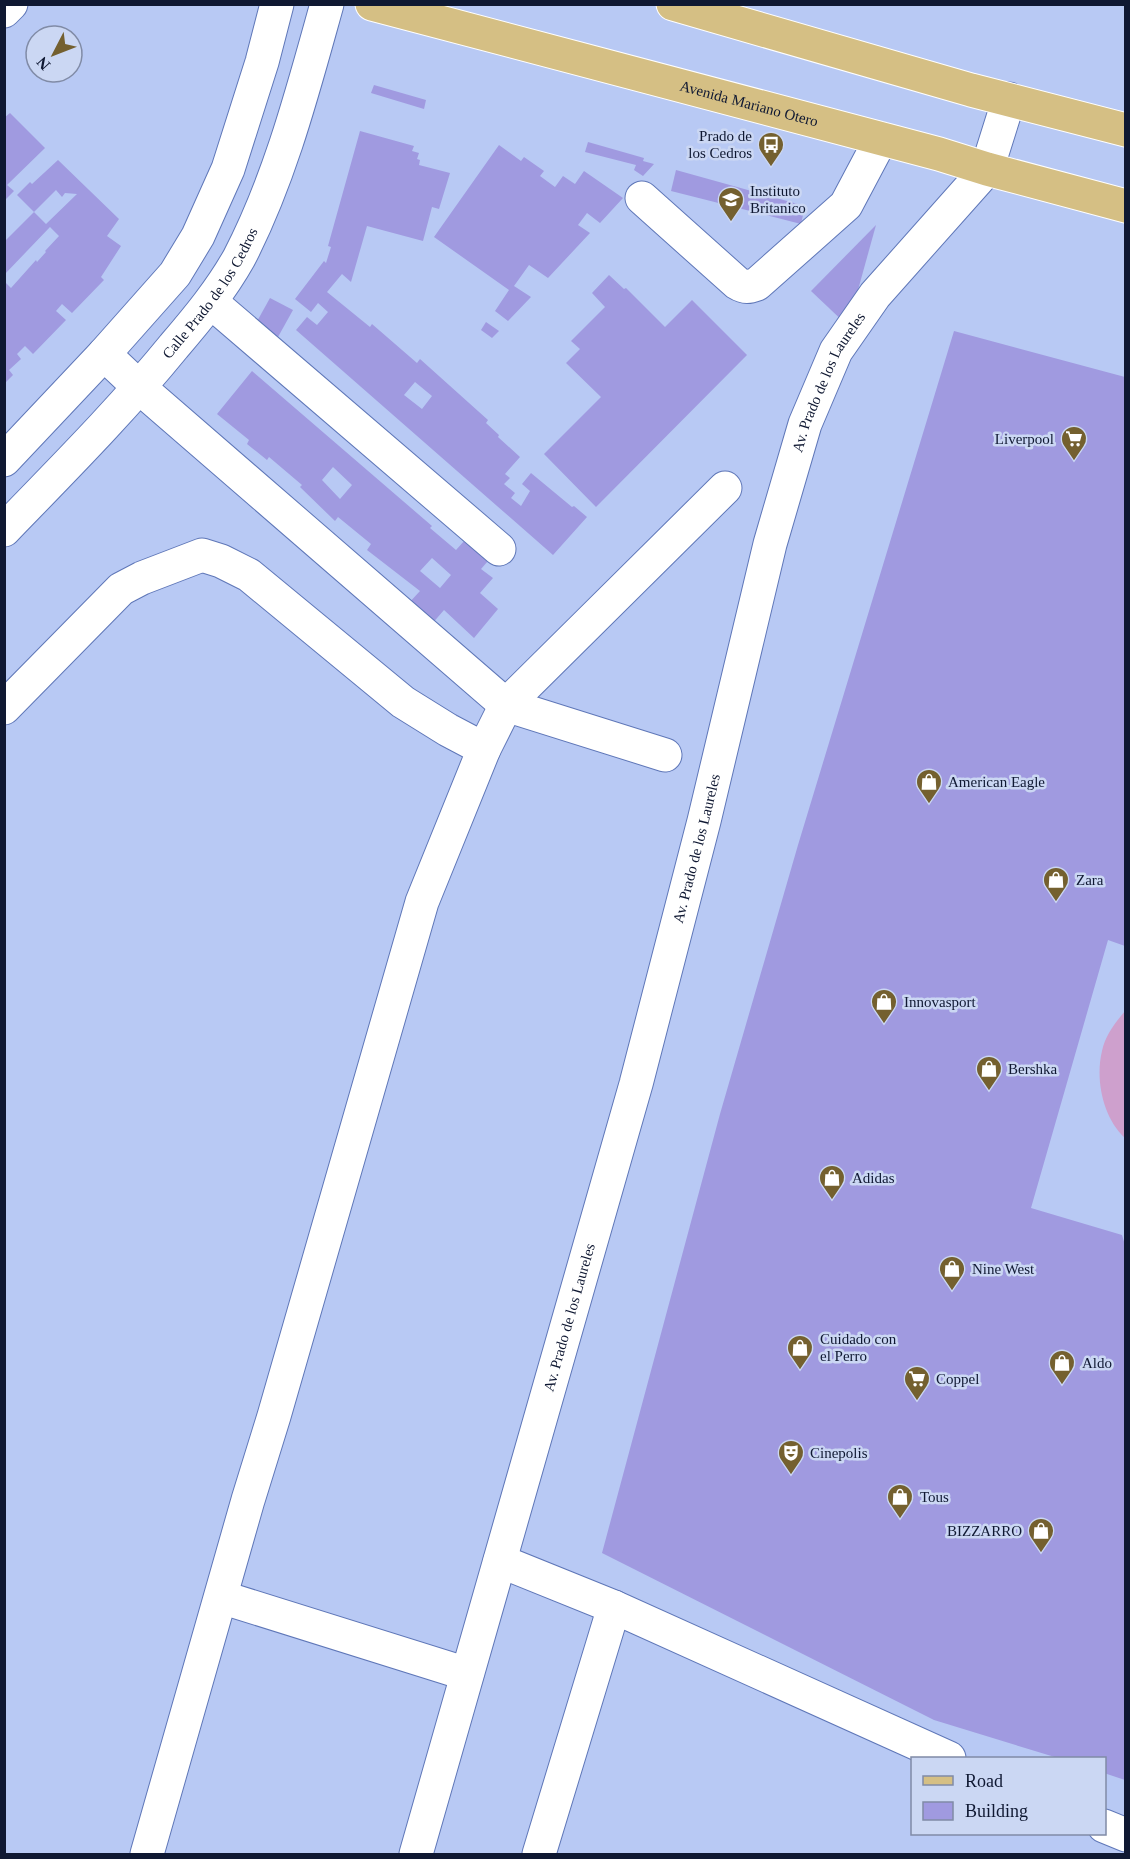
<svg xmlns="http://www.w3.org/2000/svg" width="1130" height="1859" font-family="'Times New Roman',serif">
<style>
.green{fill:#cea0cd}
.building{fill:#a09ae0;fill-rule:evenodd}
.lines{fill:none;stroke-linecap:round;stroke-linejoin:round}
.minor-casing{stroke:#5f77b8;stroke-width:35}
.major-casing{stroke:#fff;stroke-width:35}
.minor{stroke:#fff;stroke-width:33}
.major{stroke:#d5bf84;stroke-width:33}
.labels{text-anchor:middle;stroke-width:5;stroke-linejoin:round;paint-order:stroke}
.street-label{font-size:15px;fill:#0f1832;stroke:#cbd7f3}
.poi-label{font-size:15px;fill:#0f1832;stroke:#cbd7f3;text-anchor:start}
</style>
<rect width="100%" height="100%" fill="#b8c9f4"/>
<path class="green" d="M 1125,1011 L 1125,1138 C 1103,1118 1095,1080 1102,1051 C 1105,1036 1115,1023 1125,1011 Z"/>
<g class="building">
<path d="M 374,85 L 426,100 L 424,109 L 371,93 Z"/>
<path d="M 10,113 L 45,148 L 7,185 L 14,191 L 4,201 L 4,118 Z"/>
<path d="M 360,131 L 414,146 L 412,151 L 419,153 L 417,159 L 420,160 L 419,165 L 450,173 L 439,209 L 432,207 L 423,241 L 367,226 L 351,282 L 342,274 L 327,292 L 370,327 L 372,324 L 417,363 L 420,359 L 488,420 L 486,423 L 499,435 L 498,437 L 520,457 L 505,474 L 510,478 L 504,484 L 515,493 L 511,498 L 521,506 L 530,491 L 522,484 L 531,473 L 572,507 L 574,506 L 587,517 L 553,555 L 296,330 L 307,317 L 317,325 L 328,312 L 318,303 L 311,312 L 295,299 L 324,261 L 326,263 L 331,247 L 328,246 ZM 415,382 L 432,396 L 422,409 L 404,395 Z"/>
<path d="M 588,142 L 644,158 L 643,161 L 654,164 L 643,176 L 634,170 L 636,165 L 585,152 Z"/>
<path d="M 499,145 L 521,161 L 524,157 L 544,171 L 540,176 L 555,187 L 563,176 L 575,184 L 584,171 L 623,198 L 600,223 L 587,213 L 578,225 L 590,233 L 548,278 L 529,265 L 514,286 L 531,297 L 508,321 L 495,311 L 509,290 L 434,237 Z"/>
<path d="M 58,160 L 119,219 L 107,236 L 121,246 L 101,277 L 104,280 L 72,313 L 62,304 L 56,311 L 66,320 L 33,354 L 25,346 L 17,354 L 21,359 L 9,370 L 13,375 L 4,384 L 4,281 L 11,288 L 36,260 L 37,262 L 46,252 L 45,251 L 59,236 L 50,227 L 4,275 L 4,242 L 34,212 L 46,224 L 77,194 L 65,193 L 62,197 L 56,190 L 34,212 L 17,195 L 30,182 L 32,184 Z"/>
<path d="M 676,170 L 805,206 L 801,224 L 671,191 Z"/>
<path d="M 876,225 L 848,326 L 811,291 Z"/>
<path d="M 609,275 L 624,289 L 626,288 L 665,327 L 692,300 L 747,355 L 596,507 L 544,454 L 601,397 L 566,363 L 580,349 L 571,341 L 605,307 L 592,293 Z"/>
<path d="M 270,298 L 293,310 L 278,337 L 250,334 Z"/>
<path d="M 486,322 L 499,331 L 492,338 L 481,330 Z"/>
<path d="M 954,331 L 1125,377 L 1125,946 L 1108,940 L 1031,1208 L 1122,1235 L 1125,1245 L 1125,1780 L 1104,1773 L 1104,1758 L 1058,1758 L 934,1720 L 602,1553 L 720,1114 L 798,845 Z"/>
<path d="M 252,371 L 432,526 L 430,528 L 456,550 L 465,540 L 488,561 L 481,569 L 493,578 L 480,593 L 498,609 L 474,638 L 444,610 L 431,625 L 407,605 L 420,591 L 367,550 L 371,544 L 338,517 L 335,521 L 300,487 L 302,485 L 269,457 L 267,460 L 247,444 L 249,440 L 217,414 ZM 333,467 L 352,485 L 340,499 L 322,480 ZM 432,558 L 451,575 L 440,588 L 420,571 Z"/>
</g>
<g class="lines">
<defs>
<g id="minor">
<path d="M 4,11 L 11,4"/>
<path d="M 642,198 L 737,283 C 745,288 749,287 757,284 L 846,205 L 881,139"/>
<path d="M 211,302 L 499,549"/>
<path d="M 104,354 L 140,388 L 506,705 L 665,755"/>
<path d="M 4,460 L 104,354 L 175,274 L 198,236 L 228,169 L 262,62 L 277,4"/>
<path id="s1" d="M 4,530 C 62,470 121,411 174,346 C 198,318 221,290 239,258 C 280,179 303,90 327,4"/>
<path d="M 4,708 L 121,589 L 142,578 L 202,555 L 221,561 L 249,575 L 403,702 L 448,730 L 484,749"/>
<path d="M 500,1561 L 614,1607"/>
<path d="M 221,1597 L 467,1674"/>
<path d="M 1104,1826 L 1126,1835"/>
<path d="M 147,1854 L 248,1500 L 274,1416 L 422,902 L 484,749 L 506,705 L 725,488"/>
<path id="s2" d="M 416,1854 L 636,1084 L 704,821 L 770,544 L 805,424 L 836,351 L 875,295 L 987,169 L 1009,99"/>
<path d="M 539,1854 L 614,1607 L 949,1758"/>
</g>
<g id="major">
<path id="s3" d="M 372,4 L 939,154 L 987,169 L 1126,206"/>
<path d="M 673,4 L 971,90 L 1126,130"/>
</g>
</defs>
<use href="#minor" class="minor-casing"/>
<use href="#major" class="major-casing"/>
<use href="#minor" class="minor"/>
<use href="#major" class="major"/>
</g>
<defs>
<symbol id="bus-pin" viewBox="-11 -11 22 30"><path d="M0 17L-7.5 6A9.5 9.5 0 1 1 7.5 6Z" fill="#74602f" stroke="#cbd7f3"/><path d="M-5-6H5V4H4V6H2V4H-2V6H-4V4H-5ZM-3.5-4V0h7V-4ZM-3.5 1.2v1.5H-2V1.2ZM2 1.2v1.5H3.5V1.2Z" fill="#fff"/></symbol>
<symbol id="school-pin" viewBox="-11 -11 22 30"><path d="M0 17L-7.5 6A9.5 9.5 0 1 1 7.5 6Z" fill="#74602f" stroke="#cbd7f3"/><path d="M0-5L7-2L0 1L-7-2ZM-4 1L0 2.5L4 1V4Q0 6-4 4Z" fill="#fff"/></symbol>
<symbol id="supermarket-pin" viewBox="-11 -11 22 30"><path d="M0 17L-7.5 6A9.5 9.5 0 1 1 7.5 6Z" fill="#74602f" stroke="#cbd7f3"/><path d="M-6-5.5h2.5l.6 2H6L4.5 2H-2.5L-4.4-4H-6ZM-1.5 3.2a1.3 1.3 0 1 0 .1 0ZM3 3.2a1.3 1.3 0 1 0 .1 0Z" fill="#fff"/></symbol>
<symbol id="shop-pin" viewBox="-11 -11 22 30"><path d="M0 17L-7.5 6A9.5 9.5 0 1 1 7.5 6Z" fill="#74602f" stroke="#cbd7f3"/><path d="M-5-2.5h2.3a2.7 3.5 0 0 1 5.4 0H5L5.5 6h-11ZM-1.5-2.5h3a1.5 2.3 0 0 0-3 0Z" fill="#fff"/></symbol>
<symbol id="theatre-pin" viewBox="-11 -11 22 30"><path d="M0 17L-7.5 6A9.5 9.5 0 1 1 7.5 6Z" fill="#74602f" stroke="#cbd7f3"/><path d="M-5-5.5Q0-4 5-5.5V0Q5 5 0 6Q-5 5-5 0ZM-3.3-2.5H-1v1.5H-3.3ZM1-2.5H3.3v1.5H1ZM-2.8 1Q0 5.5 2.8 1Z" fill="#fff"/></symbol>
</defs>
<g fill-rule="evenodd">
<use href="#bus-pin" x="756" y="130" width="30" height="40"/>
<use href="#school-pin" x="716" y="185" width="30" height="40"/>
<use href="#supermarket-pin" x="1059" y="424" width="30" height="40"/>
<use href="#shop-pin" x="914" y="767" width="30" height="40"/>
<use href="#shop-pin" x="1041" y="865" width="30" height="40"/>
<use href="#shop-pin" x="869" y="987" width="30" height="40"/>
<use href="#shop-pin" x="974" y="1054" width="30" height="40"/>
<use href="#shop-pin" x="817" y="1163" width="30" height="40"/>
<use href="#shop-pin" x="937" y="1254" width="30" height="40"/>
<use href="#shop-pin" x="785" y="1333" width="30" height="40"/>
<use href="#shop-pin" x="1047" y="1348" width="30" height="40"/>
<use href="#supermarket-pin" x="902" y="1364" width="30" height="40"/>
<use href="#theatre-pin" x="776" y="1438" width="30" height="40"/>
<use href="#shop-pin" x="885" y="1482" width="30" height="40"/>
<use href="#shop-pin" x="1026" y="1516" width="30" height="40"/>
</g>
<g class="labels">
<g class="street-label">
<text dy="5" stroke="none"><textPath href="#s3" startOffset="390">Avenida Mariano Otero</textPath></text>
<text dy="5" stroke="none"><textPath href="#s1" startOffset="315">Calle Prado de los Cedros</textPath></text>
<text dy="5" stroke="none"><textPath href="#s2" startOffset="1530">Av. Prado de los Laureles</textPath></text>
<text dy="5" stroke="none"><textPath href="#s2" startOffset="1044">Av. Prado de los Laureles</textPath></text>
<text dy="5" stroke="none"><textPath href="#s2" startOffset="558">Av. Prado de los Laureles</textPath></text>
</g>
<g class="poi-label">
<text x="752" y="141" text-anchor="end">Prado de<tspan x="752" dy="17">los Cedros</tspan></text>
<text x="750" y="196">Instituto<tspan x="750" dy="17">Britanico</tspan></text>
<text x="1054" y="444" text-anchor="end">Liverpool</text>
<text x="948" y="787">American Eagle</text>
<text x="1076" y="885">Zara</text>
<text x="904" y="1007">Innovasport</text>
<text x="1008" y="1074">Bershka</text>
<text x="852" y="1183">Adidas</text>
<text x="972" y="1274">Nine West</text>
<text x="820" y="1344">Cuidado con<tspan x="820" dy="17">el Perro</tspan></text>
<text x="1082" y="1368">Aldo</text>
<text x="936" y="1384">Coppel</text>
<text x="810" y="1458">Cinepolis</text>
<text x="920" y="1502">Tous</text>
<text x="1022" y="1536" text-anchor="end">BIZZARRO</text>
</g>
</g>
<rect width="1130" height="1859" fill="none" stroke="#0f1832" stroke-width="12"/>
<rect x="911" y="1757" width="195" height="78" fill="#cbd7f3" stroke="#808ba6" stroke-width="1.5"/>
<rect x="923" y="1776" width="30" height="9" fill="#d5bf84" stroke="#808ba6" stroke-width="1.5"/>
<text x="965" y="1787" font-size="18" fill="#0f1832">Road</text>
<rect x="923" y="1802" width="30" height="18" fill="#a09ae0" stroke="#808ba6" stroke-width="1.5"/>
<text x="965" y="1817" font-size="18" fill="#0f1832">Building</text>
<g transform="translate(54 54) rotate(228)"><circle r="28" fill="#cbd7f3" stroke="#808ba6" stroke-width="1.5"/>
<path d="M0-4.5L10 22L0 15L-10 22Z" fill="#74602f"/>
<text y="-9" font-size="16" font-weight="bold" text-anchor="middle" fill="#0f1832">N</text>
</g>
</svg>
